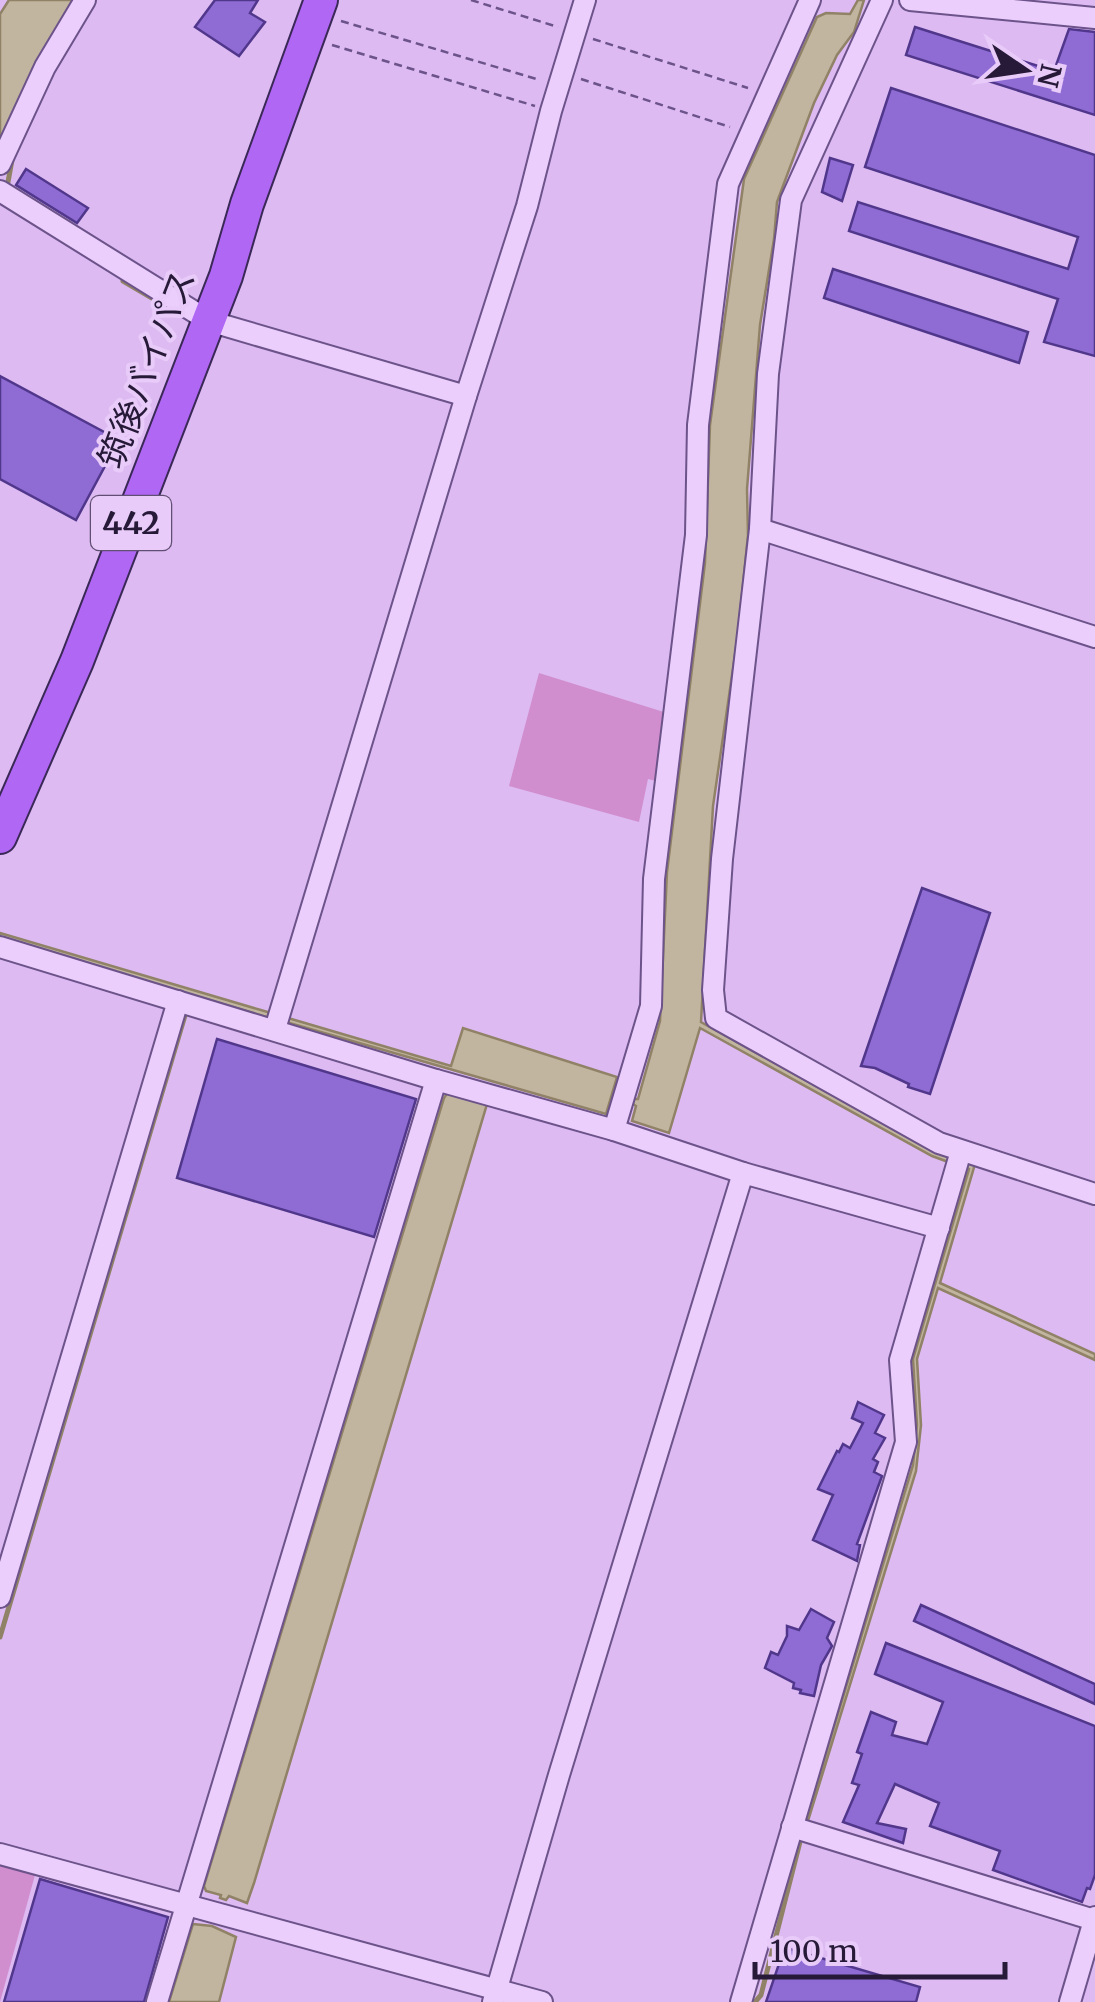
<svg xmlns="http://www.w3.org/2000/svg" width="1095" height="2002" font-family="Merriweather,'Noto Sans JP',serif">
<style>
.green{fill:#d18ece}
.water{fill:#c2b59f;stroke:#908266;stroke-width:2.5}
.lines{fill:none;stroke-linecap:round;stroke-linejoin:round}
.stream{stroke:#908266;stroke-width:5}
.building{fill:#8f6cd4;stroke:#51378c;stroke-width:2.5}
.minor-casing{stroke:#6c538a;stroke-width:24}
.trunk-casing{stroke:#3a2857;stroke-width:36}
.path{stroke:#6c538a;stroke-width:2.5;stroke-dasharray:8 5;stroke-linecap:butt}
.minor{stroke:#ebcefc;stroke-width:20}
.trunk{stroke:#b067f3;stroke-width:32}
.labels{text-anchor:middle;stroke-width:8;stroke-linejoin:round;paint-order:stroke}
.shield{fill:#e8cbf9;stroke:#604f72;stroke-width:2.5}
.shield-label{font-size:32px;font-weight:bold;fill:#261a38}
.street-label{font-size:35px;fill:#261a38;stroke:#e8cbf9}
</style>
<rect width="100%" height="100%" fill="#ddbaf2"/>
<g class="green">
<path d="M 539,673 L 667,713 L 660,782 L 648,779 L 639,822 L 509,786 Z"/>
<path d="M 0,1865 L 35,1875 L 0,2002 Z"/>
</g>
<g class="water">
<path d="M 9,0 L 76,0 L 0,143 L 0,14 Z"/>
<path d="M 858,0 L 864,0 L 854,32 L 837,55 L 814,103 L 777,202 L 774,239 L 760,325 L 747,489 L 748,535 L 738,634 L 713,806 L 701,1022 L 931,1150 L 952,1158 L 951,1163 L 932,1156 L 700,1028 L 669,1133 L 632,1121 L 636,1106 L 633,1104 L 633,1099 L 638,1099 L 660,1021 L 667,872 L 705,563 L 710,425 L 744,179 L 817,17 L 826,13 L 850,14 Z"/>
<path d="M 0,933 L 271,1013 L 270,1018 L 0,939 Z"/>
<path d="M 288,1018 L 451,1066 L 463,1028 L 617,1077 L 606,1114 L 286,1022 Z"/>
<path d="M 448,1092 L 487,1104 L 254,1883 L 247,1903 L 229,1896 L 226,1900 L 220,1898 L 221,1895 L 206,1891 L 204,1886 L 444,1098 Z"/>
<path d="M 967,1161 L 975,1164 L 940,1283 L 1095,1354 L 1095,1360 L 938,1288 L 917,1359 L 921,1425 L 916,1471 L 807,1824 L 805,1823 L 913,1465 L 917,1425 L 913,1359 L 969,1169 L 966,1167 Z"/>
<path d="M 193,1924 L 212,1926 L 236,1937 L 219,2002 L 169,2002 Z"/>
</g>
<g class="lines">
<g class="stream">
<path d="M 8,182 L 12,160"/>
<path d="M 123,281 L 169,308"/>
<path d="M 0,1637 L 186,1012"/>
<path d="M 755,2002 L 761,1995 L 801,1838"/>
</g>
</g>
<g class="building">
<path d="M 215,0 L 258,0 L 250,13 L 265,22 L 239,56 L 195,27 Z"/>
<path d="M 915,27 L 1054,71 L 1069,29 L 1095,32 L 1095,115 L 906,55 Z"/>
<path d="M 891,88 L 1095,155 L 1095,356 L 1044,342 L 1058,299 L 849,231 L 858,202 L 1068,269 L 1078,237 L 865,167 Z"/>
<path d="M 830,158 L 853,165 L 842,201 L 822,192 Z"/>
<path d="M 26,169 L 88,208 L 77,223 L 16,185 Z"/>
<path d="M 833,269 L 1028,332 L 1019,363 L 824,298 Z"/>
<path d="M 0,376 L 119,440 L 76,520 L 0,479 Z"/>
<path d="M 922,888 L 990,913 L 930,1094 L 908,1087 L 909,1084 L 875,1068 L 861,1066 Z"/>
<path d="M 217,1039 L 416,1099 L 374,1237 L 177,1178 Z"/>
<path d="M 858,1402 L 884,1415 L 875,1433 L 885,1438 L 873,1459 L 878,1462 L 874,1472 L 882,1476 L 857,1544 L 860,1545 L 857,1561 L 813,1540 L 833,1495 L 818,1489 L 837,1451 L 839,1452 L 843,1444 L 850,1448 L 863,1423 L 852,1418 Z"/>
<path d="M 921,1605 L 1095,1684 L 1095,1704 L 914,1621 Z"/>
<path d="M 811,1609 L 834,1622 L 827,1638 L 832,1646 L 821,1665 L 814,1696 L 800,1693 L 801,1690 L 793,1688 L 794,1683 L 765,1668 L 771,1652 L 778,1655 L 787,1636 L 787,1626 L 799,1630 Z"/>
<path d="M 886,1643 L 1095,1726 L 1095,1875 L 1090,1889 L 1087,1888 L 1082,1902 L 993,1870 L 1000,1851 L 930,1826 L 939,1803 L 895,1784 L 877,1823 L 906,1829 L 903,1843 L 843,1822 L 859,1785 L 852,1783 L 862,1754 L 857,1752 L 871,1712 L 896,1722 L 892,1735 L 927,1744 L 943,1702 L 875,1674 Z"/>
<path d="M 40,1879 L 168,1917 L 144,2002 L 4,2002 Z"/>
<path d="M 780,1946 L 920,1987 L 916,2002 L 766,2002 L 779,1964 L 775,1963 Z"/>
</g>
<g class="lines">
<defs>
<g id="minor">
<path d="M 882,0 L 791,200 L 768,374 L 760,529 L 722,859 L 713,990 L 716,1018 L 939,1143 L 1095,1194"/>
<path d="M 910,0 L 1095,18"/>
<path d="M 0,164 L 45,67 L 85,0"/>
<path d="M 0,191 L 209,321 L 466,396"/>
<path d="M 760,529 L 1095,637"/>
<path d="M 0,947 L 436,1080 L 614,1130 L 743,1173 L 939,1228"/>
<path d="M 275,1029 L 466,396 L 527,206 L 551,111 L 585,0"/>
<path d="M 614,1130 L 651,1006 L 654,879 L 696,535 L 698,425 L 728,184 L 810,0"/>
<path d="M 0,1597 L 178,1001"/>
<path d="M 792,1827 L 1094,1920"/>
<path d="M 0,1854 L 542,2002"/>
<path d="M 157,2002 L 436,1080"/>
<path d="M 493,2002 L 559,1775 L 743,1173"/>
<path d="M 741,2002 L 906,1442 L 900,1360 L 961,1151"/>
<path d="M 1070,2002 L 1095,1917"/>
</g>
<path id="trunk" d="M 0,837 L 77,661 L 226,276 L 247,204 L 321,0"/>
</defs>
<use href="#minor" class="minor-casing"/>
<use href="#trunk" class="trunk-casing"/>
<g class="path">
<path d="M 471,0 L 558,27"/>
<path d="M 341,21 L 540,80"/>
<path d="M 593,39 L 748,88"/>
<path d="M 332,45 L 535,106"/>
<path d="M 581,79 L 730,127"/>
</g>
<use href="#minor" class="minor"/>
<use href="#trunk" class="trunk"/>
</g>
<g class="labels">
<rect class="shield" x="91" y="496" width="80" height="54" rx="8"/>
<g class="shield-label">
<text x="131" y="534">442</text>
</g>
<g class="street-label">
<text transform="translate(147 369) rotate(-69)" y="12">筑後バイパス</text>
</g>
</g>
<g transform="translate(1025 70) rotate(103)" stroke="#e8cbf9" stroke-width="8" paint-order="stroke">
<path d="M0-8L18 38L0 25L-18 38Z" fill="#261a38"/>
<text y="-15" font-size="28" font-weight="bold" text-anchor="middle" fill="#261a38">N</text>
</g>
<path d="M755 1962v15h250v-15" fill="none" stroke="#261a38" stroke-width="5"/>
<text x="770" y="1962" font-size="30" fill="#261a38" stroke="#e8cbf9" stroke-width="8" paint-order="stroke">100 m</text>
</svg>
